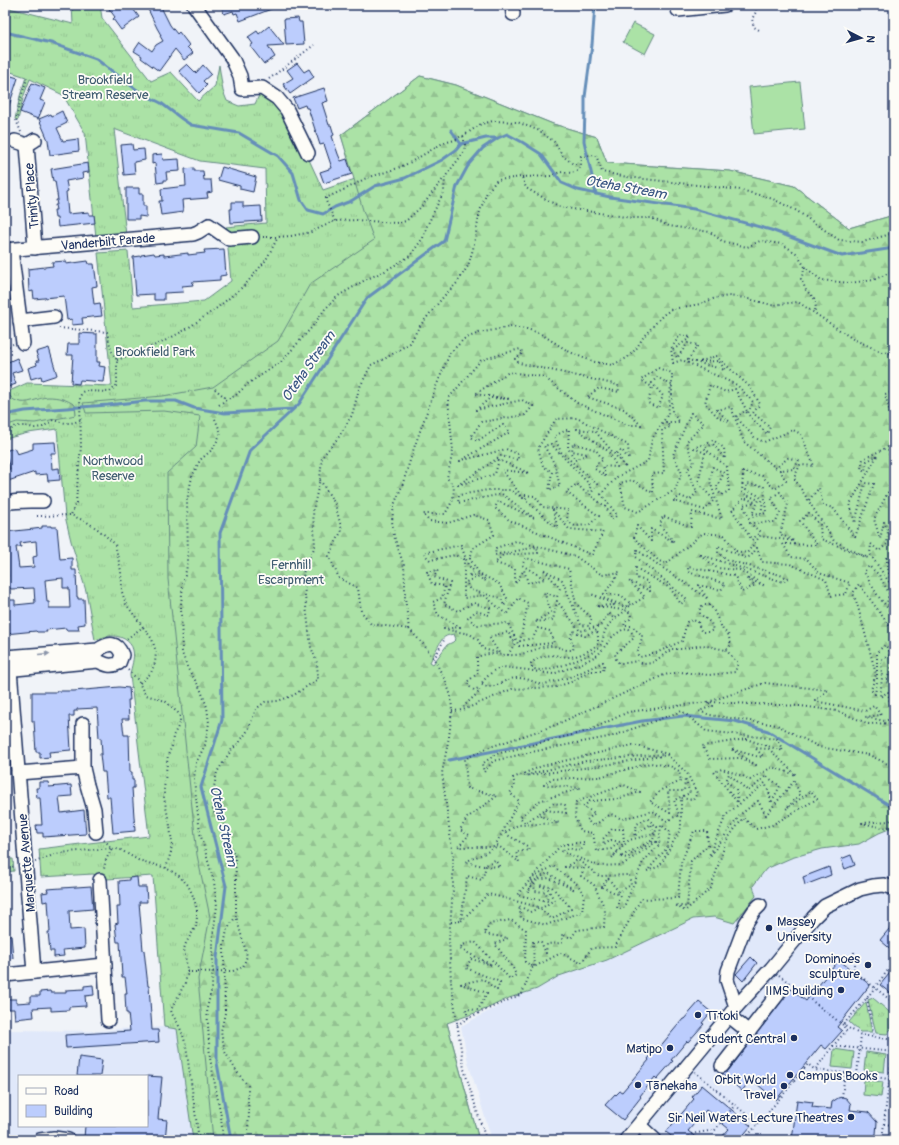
<svg xmlns="http://www.w3.org/2000/svg" width="899" height="1145" font-family="Pangolin,sans-serif">
<style>
.built{fill:#e0e8fa;fill-rule:evenodd}
.grass{fill:url(#grass-tufts);stroke:#638882}
.forest{fill:url(#forest-firs);stroke:#638882;fill-rule:evenodd}
.pitch{fill:#abe2a6;stroke:#638882}
.lines{fill:none;stroke-linecap:round;stroke-linejoin:round}
.stream{stroke:#658eb9;stroke-width:3}
.building{fill:#bccdfd;stroke:#1b2f5e;fill-rule:evenodd}
.minor-casing{stroke:#1b2f5e;stroke-width:16}
.path{stroke:#1b2f5e;stroke-width:2;stroke-dasharray:1 3;stroke-linecap:butt}
.minor{stroke:#fdfcf7;stroke-width:13}
.path-bridge{stroke:#1b2f5e;stroke-width:2;stroke-dasharray:1 3;stroke-linecap:butt}
.oneway{fill:#8c96aa}
.poi-dot{fill:#1b2f5e;stroke:#fdfcf7;stroke-width:1.5}
.labels{text-anchor:middle;stroke-width:3.5;stroke-linejoin:round;paint-order:stroke}
.park-label{font-size:13px;fill:#3f5c70;stroke:#fdfcf7}
.street-label{font-size:13px;fill:#1b2f5e;stroke:#fdfcf7}
.poi-label{font-size:13px;fill:#1b2f5e;stroke:#fdfcf7;text-anchor:end}
.water-label{font-size:14px;font-style:italic;fill:#3a5684;stroke:#fdfcf7}
</style>
<defs>
<pattern id="grass-tufts" width="24" height="20" patternUnits="userSpaceOnUse"><rect width="24" height="20" fill="#abe2a6"/><path d="M3 7l-1-3M5 7V3M7 7l1-3M15 17l-1-3M17 17v-4M19 17l1-3" fill="none" stroke="#93c291"/></pattern>
<pattern id="forest-firs" width="22" height="20" patternUnits="userSpaceOnUse"><rect width="22" height="20" fill="#abe2a6"/><path d="M5 1l3.5 6h-7zM16 11l3.5 6h-7z" fill="#93c291"/></pattern>
</defs>
<rect width="100%" height="100%" fill="#f0f3f8"/>
<filter id="ink" filterUnits="userSpaceOnUse"><feTurbulence type="fractalNoise" baseFrequency=".025" numOctaves="2"/><feDisplacementMap in="SourceGraphic" scale="8" xChannelSelector="R" yChannelSelector="G"/><feConvolveMatrix kernelMatrix="1 2 1 2 8 2 1 2 1" color-interpolation-filters="sRGB"/></filter>
<g filter="url(#ink)">
<g class="built">
<path d="M 894,823 L 894,1140 L 492,1140 L 468,1062 L 461,1026 L 827,831 Z"/>
<path d="M 164,1027 L 177,1028 L 193,1140 L 5,1140 L 5,1030 L 99,1031 L 116,1029 ZM 19,1076 L 147,1076 L 147,1126 L 19,1126 Z"/>
</g>
<g class="grass">
<path d="M 72,5 L 100,5 L 102,18 L 151,81 L 171,72 L 198,101 L 215,86 L 219,65 L 223,91 L 227,101 L 239,106 L 255,104 L 261,91 L 268,94 L 293,125 L 323,190 L 355,179 L 341,135 L 420,76 L 456,85 L 553,124 L 597,137 L 607,163 L 730,171 L 794,186 L 849,228 L 894,215 L 401,511 L 447,1023 L 479,1140 L 193,1140 L 177,1029 L 164,1027 L 153,876 L 107,879 L 93,874 L 41,877 L 39,849 L 89,843 L 149,836 L 130,675 C 131,667 135,658 133,650 C 131,640 119,635 110,636 C 105,636 99,639 95,640 L 86,591 L 71,541 L 65,516 L 57,429 L 28,433 L 5,439 L 5,393 L 27,383 L 112,386 L 98,253 L 128,251 L 133,307 L 204,301 L 231,281 L 226,227 L 266,223 L 265,169 L 200,161 L 114,129 L 126,235 L 96,237 L 85,133 L 63,95 L 30,79 L 23,98 L 18,120 L 15,119 L 20,96 L 26,77 L 5,70 L 5,7 L 73,24 Z"/>
<path d="M 5,859 L 13,859 L 14,871 L 5,872 Z"/>
<path d="M 873,998 L 894,1016 L 894,1025 L 887,1034 L 876,1033 L 868,1000 Z"/>
<path d="M 866,1002 L 872,1032 L 860,1032 L 849,1022 Z"/>
<path d="M 834,1049 L 854,1052 L 852,1069 L 832,1067 Z"/>
<path d="M 866,1052 L 886,1055 L 884,1072 L 864,1070 Z"/>
<path d="M 864,1080 L 883,1082 L 881,1097 L 863,1095 Z"/>
</g>
<g class="forest">
<path d="M 420,76 L 456,85 L 553,124 L 597,137 L 607,163 L 730,171 L 794,186 L 849,228 L 894,215 L 894,827 L 879,833 L 859,844 L 822,849 L 791,858 L 766,869 L 753,886 L 756,896 L 734,923 L 714,917 L 693,919 L 607,960 L 559,976 L 537,989 L 509,998 L 486,1009 L 447,1023 L 479,1140 L 213,1140 L 198,979 L 210,917 L 197,855 L 168,579 L 167,473 L 196,447 L 200,416 L 164,411 L 86,413 L 83,403 L 163,396 L 213,387 L 278,341 L 310,284 L 374,240 L 363,210 L 341,135 ZM 454,634 L 456,639 L 453,642 L 447,645 L 433,664 L 430,662 C 432,658 434,654 436,650 C 442,640 441,636 454,634 Z"/>
<path d="M 8,392 C 11,402 22,404 32,401 C 37,400 42,397 48,397 C 58,397 66,399 75,405 L 76,415 L 35,423 L 17,422 L 5,426 L 5,393 Z"/>
</g>
<g class="pitch">
<path d="M 633,23 L 655,34 L 645,54 L 623,42 Z"/>
<path d="M 800,82 L 805,129 L 754,134 L 749,87 Z"/>
</g>
<g class="lines">
<g class="stream">
<path d="M 595,5 L 592,45 L 585,97 L 585,111 L 584,141 L 596,194"/>
<path d="M 5,32 L 51,43 L 96,59 L 141,93 L 161,103 L 182,119 L 191,125 L 239,133 L 278,156 L 293,173 L 301,200 L 308,210 L 323,214 L 335,207 L 351,201 L 375,186 L 405,178 L 442,160 L 456,150 L 461,144 L 486,138 L 496,138"/>
<path d="M 451,130 L 461,144"/>
<path d="M 5,415 L 25,411 L 108,405 L 145,401 L 176,401 L 194,408 L 225,413 L 293,409"/>
<path d="M 449,760 L 642,721 L 683,716 L 735,721 L 768,731 L 894,808"/>
<path d="M 231,1140 L 217,1063 L 217,958 L 226,886 L 201,787 L 222,720 L 220,533 L 250,450 L 299,404 L 367,298 L 444,241 L 457,186 L 469,164 L 483,148 L 498,138 L 507,134 L 522,142 L 541,154 L 562,183 L 578,190 L 610,197 L 694,209 L 771,230 L 842,256 L 894,248"/>
</g>
</g>
<g class="building">
<path d="M 114,5 L 123,5 L 126,9 L 131,6 L 139,17 L 121,30 L 113,19 L 115,17 L 109,9 Z"/>
<path d="M 146,5 L 160,5 L 170,25 L 177,34 L 179,32 L 189,45 L 187,47 L 193,53 L 184,60 L 175,49 L 159,71 L 141,58 L 142,56 L 134,51 L 140,42 L 152,51 L 156,45 L 163,41 L 160,36 L 161,35 L 157,28 Z"/>
<path d="M 221,5 L 279,5 L 279,6 L 240,21 L 237,13 L 234,14 L 233,11 L 224,14 Z"/>
<path d="M 298,18 L 299,22 L 302,22 L 304,44 L 286,45 L 284,19 Z"/>
<path d="M 269,26 L 284,45 L 268,46 L 275,57 L 264,64 L 250,46 L 253,44 L 248,37 L 257,31 L 259,34 Z"/>
<path d="M 297,63 L 304,72 L 309,69 L 314,77 L 290,94 L 283,84 L 293,78 L 287,70 Z"/>
<path d="M 187,64 L 196,73 L 203,65 L 211,74 L 203,81 L 207,85 L 199,93 L 179,71 Z"/>
<path d="M 5,74 L 18,78 L 7,112 L 5,112 Z"/>
<path d="M 32,83 L 45,88 L 40,100 L 45,102 L 38,119 L 20,112 Z"/>
<path d="M 324,88 L 328,101 L 322,103 L 329,125 L 331,125 L 334,135 L 332,136 L 338,154 L 341,161 L 347,159 L 352,174 L 324,183 L 320,172 L 332,168 L 324,144 L 320,145 L 308,108 L 306,108 L 305,105 L 297,108 L 293,98 Z"/>
<path d="M 62,111 L 67,123 L 57,128 L 63,141 L 78,139 L 79,151 L 50,155 L 48,140 L 39,119 L 51,114 L 52,116 Z"/>
<path d="M 132,144 L 133,150 L 144,149 L 145,160 L 134,162 L 135,174 L 124,175 L 121,145 Z"/>
<path d="M 162,154 L 163,160 L 179,159 L 180,171 L 166,172 L 167,180 L 164,180 L 164,182 L 157,183 L 155,163 L 152,164 L 152,155 Z"/>
<path d="M 88,163 L 89,172 L 82,173 L 83,178 L 66,181 L 68,191 L 66,192 L 68,214 L 89,212 L 89,215 L 94,215 L 95,223 L 58,227 L 57,218 L 55,218 L 54,210 L 56,210 L 55,205 L 57,205 L 56,200 L 58,200 L 55,181 L 53,181 L 51,169 Z"/>
<path d="M 222,167 L 256,177 L 253,192 L 240,189 L 240,186 L 218,180 Z"/>
<path d="M 194,168 L 194,171 L 203,171 L 204,180 L 211,180 L 212,192 L 207,193 L 208,198 L 182,200 L 183,212 L 161,215 L 159,201 L 162,201 L 161,189 L 186,186 L 185,169 Z"/>
<path d="M 126,188 L 139,188 L 139,194 L 143,194 L 143,206 L 146,206 L 146,217 L 139,216 L 139,219 L 126,219 Z"/>
<path d="M 232,202 L 243,202 L 243,207 L 261,206 L 262,221 L 231,223 L 230,209 L 232,209 Z"/>
<path d="M 224,249 L 226,275 L 220,276 L 220,280 L 192,282 L 193,285 L 182,286 L 183,292 L 164,293 L 164,300 L 154,300 L 154,294 L 136,295 L 133,257 L 141,256 L 141,255 L 154,253 L 155,255 L 164,254 L 164,256 L 188,253 L 188,255 L 205,253 L 204,250 Z"/>
<path d="M 66,261 L 66,264 L 88,261 L 89,264 L 94,264 L 97,286 L 92,287 L 94,304 L 100,303 L 102,316 L 82,318 L 83,324 L 72,325 L 72,319 L 67,320 L 64,296 L 34,299 L 33,291 L 29,292 L 28,269 L 53,266 L 52,262 Z"/>
<path d="M 79,333 L 97,334 L 97,362 L 100,362 L 99,366 L 105,367 L 103,382 L 80,380 L 79,384 L 71,383 L 73,355 L 67,355 L 68,344 L 79,344 Z"/>
<path d="M 49,348 L 57,375 L 42,380 L 41,376 L 31,379 L 28,368 L 37,365 L 36,361 L 39,361 L 36,352 Z"/>
<path d="M 5,357 L 6,357 L 8,362 L 17,358 L 22,370 L 12,373 L 16,384 L 5,388 Z"/>
<path d="M 55,442 L 56,453 L 51,453 L 52,469 L 59,468 L 60,480 L 48,481 L 47,474 L 35,475 L 35,472 L 5,482 L 5,470 L 10,469 L 5,451 L 14,448 L 17,454 L 33,449 L 33,443 Z"/>
<path d="M 42,526 L 51,526 L 51,527 L 57,527 L 60,559 L 72,558 L 72,570 L 76,570 L 77,597 L 78,597 L 78,599 L 84,599 L 85,624 L 78,625 L 79,630 L 66,630 L 66,628 L 46,630 L 47,632 L 37,632 L 36,631 L 5,634 L 5,600 L 15,600 L 15,605 L 35,603 L 34,588 L 11,589 L 5,584 L 5,580 L 8,577 L 7,561 L 5,561 L 5,532 L 34,529 L 42,528 ZM 36,541 L 37,556 L 33,557 L 34,567 L 19,568 L 16,547 L 21,547 L 20,543 ZM 63,578 L 63,588 L 69,588 L 70,608 L 49,608 L 49,602 L 47,602 L 45,580 Z"/>
<path d="M 119,687 L 129,688 L 130,700 L 128,700 L 129,719 L 122,719 L 124,735 L 129,735 L 130,772 L 132,772 L 132,780 L 134,780 L 134,788 L 132,788 L 135,831 L 113,833 L 110,797 L 107,797 L 105,772 L 102,772 L 100,754 L 102,754 L 101,738 L 99,738 L 97,708 L 77,709 L 77,711 L 74,711 L 74,716 L 69,716 L 71,750 L 49,752 L 50,757 L 40,758 L 40,752 L 36,752 L 34,721 L 32,721 L 32,692 L 57,692 L 57,691 L 74,691 Z"/>
<path d="M 39,782 L 48,782 L 49,787 L 71,785 L 72,796 L 59,797 L 61,813 L 84,810 L 86,834 L 43,837 L 43,833 L 37,833 L 36,825 L 42,825 L 40,798 L 37,798 L 36,788 L 39,788 Z"/>
<path d="M 851,855 L 855,865 L 845,869 L 841,859 Z"/>
<path d="M 829,867 L 831,875 L 805,885 L 803,877 Z"/>
<path d="M 137,877 L 138,887 L 146,887 L 147,902 L 139,902 L 143,950 L 144,950 L 148,986 L 149,986 L 152,1030 L 158,1030 L 159,1042 L 66,1048 L 65,1035 L 130,1031 L 128,1013 L 126,1013 L 125,994 L 127,994 L 125,977 L 122,977 L 120,942 L 117,942 L 115,924 L 118,923 L 117,907 L 120,907 L 119,881 L 129,880 L 129,878 Z"/>
<path d="M 91,886 L 93,909 L 69,911 L 70,930 L 84,929 L 85,948 L 63,950 L 64,956 L 54,957 L 54,951 L 50,951 L 48,932 L 50,932 L 48,901 L 43,902 L 42,893 L 48,892 L 47,889 Z"/>
<path d="M 894,923 L 894,952 L 880,940 Z"/>
<path d="M 5,935 L 11,935 L 13,958 L 5,960 Z"/>
<path d="M 751,957 L 757,963 L 743,981 L 736,974 Z"/>
<path d="M 839,960 L 870,985 L 837,1027 L 842,1031 L 826,1049 L 821,1045 L 776,1100 L 751,1079 L 742,1091 L 722,1074 L 728,1071 L 791,989 L 806,1001 Z"/>
<path d="M 894,968 L 894,996 L 880,985 Z"/>
<path d="M 93,985 L 94,995 L 85,996 L 86,1006 L 69,1007 L 69,1010 L 51,1011 L 51,1007 L 33,1008 L 34,1017 L 15,1019 L 14,1009 L 6,1009 L 5,999 L 16,999 L 16,1003 L 31,1002 L 31,996 L 40,996 L 40,992 L 50,991 L 51,993 L 66,993 L 66,990 L 84,989 L 84,986 Z"/>
<path d="M 699,1002 L 711,1012 L 702,1023 L 704,1024 L 688,1042 L 687,1041 L 671,1060 L 673,1061 L 657,1079 L 655,1077 L 640,1096 L 641,1097 L 623,1120 L 605,1105 L 615,1094 L 616,1095 L 620,1091 L 622,1092 L 649,1060 L 648,1059 L 652,1054 L 653,1055 L 683,1019 L 684,1019 Z"/>
<path d="M 79,1057 L 102,1060 L 100,1076 L 77,1076 Z"/>
<path d="M 147,1076 L 162,1077 L 158,1119 L 167,1120 L 165,1140 L 105,1140 L 84,1138 L 85,1126 L 147,1126 Z"/>
<path d="M 702,1085 L 751,1126 L 739,1140 L 719,1140 L 729,1129 L 706,1110 L 688,1131 L 699,1140 L 676,1140 L 666,1132 L 694,1099 L 692,1097 Z"/>
<path d="M 842,1097 L 846,1098 L 851,1104 L 850,1110 L 868,1112 L 877,1122 L 876,1134 L 870,1140 L 792,1140 L 797,1100 L 813,1102 L 812,1107 L 831,1109 L 832,1102 L 838,1098 Z"/>
</g>
<g class="lines">
<defs>
<g id="minor">
<path d="M 194,5 L 232,58 L 240,76 L 242,89 L 262,88 L 277,98 L 287,110 L 308,153"/>
<path d="M 512,5 L 513,14"/>
<path d="M 678,10 L 725,5"/>
<path d="M 15,141 L 27,145 L 35,140"/>
<path d="M 27,145 L 35,248"/>
<path d="M 5,250 L 193,234 L 198,232 L 209,225 L 229,239 L 252,237"/>
<path d="M 11,250 L 23,343"/>
<path d="M 20,321 L 54,317"/>
<path d="M 5,503 C 18,500 30,501 43,501"/>
<path d="M 5,657 L 98,650 C 109,642 117,642 122,655 L 119,663 C 111,667 106,665 98,661 L 5,670"/>
<path d="M 9,657 L 34,972"/>
<path d="M 83,724 L 83,768 L 87,785 L 94,809 L 96,832"/>
<path d="M 18,773 L 83,768"/>
<path d="M 100,880 L 108,1020"/>
<path d="M 5,975 L 105,965"/>
<path d="M 736,1007 L 727,980 L 728,971 L 746,923 L 754,911 L 760,905"/>
<path d="M 729,1016 L 749,1032"/>
<path d="M 722,1066 L 778,994"/>
<path d="M 639,1125 L 655,1140"/>
<path d="M 40,1140 L 54,1138 L 68,1140"/>
<path d="M 626,1140 L 736,1007 L 771,969 L 813,918 L 825,906 L 860,889 L 873,886 L 884,885 L 894,888"/>
</g>
</defs>
<use href="#minor" class="minor-casing"/>
<g class="path">
<path d="M 756,5 L 756,12 L 752,19 L 754,27 L 761,31"/>
<path d="M 269,79 L 314,45"/>
<path d="M 21,132 L 16,120 L 21,97 L 28,76"/>
<path d="M 522,177 L 551,176 L 560,172 L 572,173 L 579,170 L 581,164 L 581,156 L 596,155 L 602,172 L 627,177 L 741,190 L 773,199 L 797,211 L 839,240 L 863,242 L 894,233"/>
<path d="M 335,221 L 326,201 L 326,198 L 354,185 L 364,179 L 398,168 L 411,162 L 443,143 L 455,140 L 460,137 L 463,136 L 481,124 L 493,121 L 517,122 L 540,131 L 554,142 L 563,156 L 573,164 L 581,164"/>
<path d="M 263,237 L 278,237 L 291,236 L 311,232 L 335,221 L 356,220 L 396,223 L 406,221 L 422,206 L 444,178"/>
<path d="M 805,267 L 801,279 L 806,290 L 814,298 L 816,308 L 813,313"/>
<path d="M 59,328 L 107,332 L 111,350 L 117,360 L 117,385 L 110,392 L 85,391 L 82,392 L 80,397 L 81,447 L 78,476 L 76,503 L 71,515"/>
<path d="M 5,348 L 13,344"/>
<path d="M 117,360 L 161,343 L 185,330 L 217,308 L 245,285 L 266,260 L 278,237"/>
<path d="M 215,389 L 227,399"/>
<path d="M 894,392 L 885,394 L 894,428"/>
<path d="M 219,405 L 227,399 L 235,396 L 249,383 L 281,362 L 312,327 L 325,309 L 338,296 L 367,279 L 385,271 L 410,256 L 423,238 L 427,226 L 444,191 L 445,177 L 464,152 L 465,145 L 463,136"/>
<path d="M 215,419 L 221,433 L 213,449 L 200,460 L 192,477 L 187,500 L 188,561 L 183,585 L 181,604 L 182,653 L 188,669 L 200,688 L 207,707 L 209,723 L 205,745 L 196,763 L 194,779 L 200,833 L 214,882 L 217,906 L 213,935 L 213,956 L 212,988 L 207,1008 L 210,1058 L 221,1116 L 223,1140"/>
<path d="M 5,434 L 16,426 L 24,426 L 35,428 L 43,427 L 53,420 C 64,423 70,425 80,420"/>
<path d="M 320,480 L 335,504 L 342,530 L 329,556 L 339,578 L 358,588 L 361,611 L 371,624 L 409,629 L 424,645 L 434,659 L 446,682 L 451,696 L 452,711 L 449,737 L 442,773 L 453,857 L 453,890 L 449,938 L 451,982 L 464,1069 L 486,1140"/>
<path d="M 894,490 L 894,494"/>
<path d="M 809,500 L 819,488 L 823,505 L 833,508 L 855,537 L 874,484 L 865,483 L 855,523 L 850,504 L 877,456 L 867,461 L 865,471 L 861,469 L 863,459 L 888,447 L 894,481 L 874,519 L 880,539 L 884,522 L 888,530 L 887,544 L 879,551 L 871,544 L 870,554 L 891,585 L 886,556 L 894,571"/>
<path d="M 37,516 L 40,516 L 71,515 L 87,522 L 99,530 L 115,544 L 121,571 L 122,592 L 126,604 L 143,627 L 125,640"/>
<path d="M 894,607 L 892,609 L 887,603 L 889,593 L 879,575 L 869,566 L 864,572 L 878,596 L 894,616"/>
<path d="M 409,629 L 405,598 L 405,583 L 404,566 L 394,536 L 392,521 L 394,505 L 402,486 L 414,448 L 435,389 L 450,353 L 464,339 L 479,333 L 510,327 L 527,329 L 541,334 L 568,351 L 581,357 L 595,362 L 612,365 L 627,358 L 636,349 L 644,336 L 663,315 L 672,309 L 700,304 L 713,299 L 728,296 L 745,298 L 772,305 L 798,302 L 853,339 L 882,352 L 894,354"/>
<path d="M 894,632 L 859,584 L 853,593 L 858,607 L 876,674 L 871,690 L 875,694 L 877,682 L 877,652 L 885,645 L 892,654 L 881,660 L 882,678 L 880,697 L 888,692 L 893,718 L 885,721 L 865,717 L 881,715 L 874,706 L 865,711 L 815,701 L 828,690 L 765,683 L 708,702 L 801,706 L 837,711 L 869,724 L 894,723"/>
<path d="M 508,655 L 515,643 L 508,632 L 489,637 L 499,653 L 483,649 L 478,640 L 470,634 L 444,629 L 460,627 L 438,615 L 433,602 L 442,598 L 445,586 L 432,584 L 427,572 L 438,570 L 434,577 L 450,583 L 444,604 L 458,611 L 473,603 L 490,608 L 489,615 L 476,611 L 468,618 L 477,625 L 508,623 L 519,646 L 554,643 L 550,631 L 538,628 L 533,638 L 520,641 L 528,603 L 518,598 L 507,615 L 484,595 L 464,598 L 464,559 L 455,555 L 430,560 L 423,553 L 461,545 L 468,565 L 474,571 L 468,576 L 480,574 L 486,581 L 477,577 L 466,582 L 470,590 L 501,598 L 504,606 L 508,600 L 499,584 L 479,573 L 470,559 L 473,548 L 494,535 L 489,520 L 473,515 L 448,523 L 429,521 L 423,514 L 445,514 L 453,500 L 454,486 L 447,478 L 453,451 L 448,399 L 481,360 L 520,349 L 523,353 L 515,359 L 519,363 L 618,385 L 619,392 L 599,388 L 587,397 L 624,409 L 641,425 L 628,425 L 577,403 L 544,377 L 509,372 L 475,394 L 510,399 L 490,398 L 476,410 L 522,400 L 533,406 L 525,415 L 481,422 L 471,437 L 477,441 L 503,425 L 510,432 L 460,461 L 506,449 L 518,454 L 518,460 L 501,456 L 458,485 L 495,474 L 499,460 L 529,473 L 502,470 L 523,498 L 510,490 L 488,490 L 459,495 L 458,503 L 502,494 L 534,518 L 498,501 L 495,508 L 509,520 L 592,555 L 603,532 L 569,529 L 553,510 L 558,529 L 527,501 L 525,495 L 535,496 L 543,507 L 568,510 L 567,521 L 575,526 L 589,525 L 599,516 L 566,492 L 577,484 L 587,494 L 591,486 L 551,444 L 544,446 L 554,463 L 560,486 L 549,490 L 552,472 L 543,466 L 538,448 L 556,419 L 577,418 L 628,445 L 629,460 L 622,450 L 617,453 L 626,468 L 595,431 L 577,429 L 608,451 L 617,467 L 603,466 L 605,476 L 595,469 L 597,463 L 603,460 L 596,450 L 573,443 L 572,451 L 588,454 L 575,460 L 568,448 L 569,429 L 554,436 L 561,452 L 597,484 L 590,495 L 606,507 L 612,520 L 617,515 L 601,494 L 617,477 L 648,461 L 652,439 L 668,414 L 671,385 L 657,377 L 652,383 L 663,396 L 658,408 L 648,403 L 652,387 L 641,380 L 658,368 L 672,373 L 672,413 L 680,422 L 666,422 L 670,427 L 662,430 L 664,473 L 652,474 L 653,493 L 632,480 L 620,483 L 625,507 L 638,512 L 675,490 L 682,473 L 673,455 L 691,413 L 704,424 L 686,442 L 694,463 L 687,470 L 697,492 L 690,500 L 680,496 L 674,501 L 705,510 L 714,500 L 698,483 L 705,453 L 694,448 L 713,440 L 724,448 L 725,459 L 713,444 L 704,448 L 727,467 L 729,491 L 721,495 L 716,488 L 724,473 L 713,467 L 710,481 L 722,519 L 692,512 L 691,527 L 663,516 L 660,525 L 674,542 L 651,529 L 651,541 L 637,526 L 634,538 L 659,561 L 666,564 L 703,533 L 724,535 L 736,551 L 747,553 L 760,536 L 794,541 L 780,534 L 788,504 L 780,492 L 771,498 L 780,513 L 776,522 L 750,523 L 760,532 L 752,540 L 732,510 L 744,498 L 755,502 L 743,505 L 749,518 L 766,513 L 764,486 L 747,484 L 746,490 C 760,496 765,496 761,513 L 752,514 L 759,500 L 742,493 L 743,472 L 762,476 L 775,489 L 786,481 L 780,470 L 794,469 L 799,460 L 788,458 L 776,468 L 744,442 L 731,407 L 717,410 L 730,422 L 718,417 L 705,403 L 710,385 L 726,392 L 735,389 L 748,413 L 753,402 L 737,385 L 682,360 L 673,363 L 671,349 L 680,335 L 691,337 L 673,350 L 677,358 L 688,343 L 698,345 L 688,360 L 725,370 L 719,361 L 699,362 L 716,356 L 750,387 L 760,404 L 753,413 L 770,427 L 767,434 L 745,411 L 736,417 L 755,438 L 764,442 L 793,430 L 801,434 L 814,466 L 800,465 L 794,478 L 834,541 L 868,558 L 821,539 L 820,525 L 809,513 L 800,521 L 817,545 L 783,544 L 791,557 L 807,559 L 819,573 L 850,583 L 846,594 L 831,596 L 826,580 L 790,564 L 762,562 L 757,548 L 751,556 L 746,558 L 718,546 L 718,553 L 728,560 L 780,575 L 788,578 L 783,582 L 699,554 L 717,568 L 740,570 L 765,586 L 746,578 L 755,585 L 742,592 L 735,576 L 688,567 L 688,572 L 725,584 L 721,590 L 698,585 L 708,599 L 637,550 L 636,557 L 687,599 L 681,604 L 670,588 L 636,568 L 636,578 L 647,581 L 650,591 L 629,581 L 645,597 L 623,610 L 596,606 L 616,605 L 591,594 L 617,603 L 624,607 L 631,604 L 621,595 L 604,594 L 620,572 L 602,575 L 575,556 L 516,541 L 496,548 L 495,555 L 537,547 L 538,553 L 503,555 L 495,563 L 515,569 L 515,584 L 524,570 L 528,583 L 545,579 L 522,565 L 526,558 L 569,569 L 576,604 L 592,618 L 589,626 L 581,625 L 562,580 L 543,569 L 560,588 L 557,597 L 544,592 L 551,612 L 535,622 L 553,620 L 557,601 L 580,631 L 600,626 L 609,613 L 614,619"/>
<path d="M 434,659 L 444,640"/>
<path d="M 894,666 L 893,663 L 886,682 L 893,685 L 894,688"/>
<path d="M 128,670 L 138,680 L 143,691 L 146,695 L 165,701 L 178,713 L 180,717 L 180,723 L 173,736 L 172,746 L 168,755 L 164,789 L 164,798 L 170,826 L 172,844 L 171,852 L 166,868"/>
<path d="M 140,683 L 151,673 L 155,663 L 156,652 L 152,639 L 143,627"/>
<path d="M 452,711 L 463,710 L 512,689 L 556,687 L 571,682 L 586,673 L 591,671 L 603,671 L 604,666 L 603,662 L 580,673 L 567,678 L 541,685 C 533,681 526,678 517,678 C 503,678 493,693 481,684 L 485,679 L 493,671 L 503,667 L 528,670 L 539,672 L 553,674 L 580,664 L 598,655 L 613,636 L 622,630 L 629,629 L 633,634 L 634,638 L 615,654 L 616,659 L 619,663 L 627,663 L 637,661 L 644,664 L 652,663 L 672,649 L 682,649 L 702,645 L 726,650 L 731,645 L 728,634 L 723,630 L 714,611 L 710,605 L 703,605 L 700,608 L 700,614 L 711,623 L 713,630 L 709,632 L 702,632 L 700,629 L 698,622 L 693,620 L 687,622 L 682,641 L 656,653 L 640,657 L 637,654 L 642,638 L 642,635 L 632,626 L 624,626 L 625,622 L 630,619 C 632,615 630,613 627,610 C 619,615 609,622 605,631 C 603,636 603,642 600,646 C 593,656 554,670 541,670 C 538,670 534,669 532,668 L 531,663 C 540,656 549,654 560,656 C 563,656 567,657 570,657 C 580,656 591,650 598,644 L 598,637 L 597,630 L 585,636 L 573,631 C 569,637 571,641 574,646 L 573,650 C 571,650 569,650 567,650 C 561,649 558,646 552,646 C 539,646 528,654 515,655 C 500,656 491,651 477,657 L 477,664 L 478,673 L 467,682 L 470,687 L 474,690 L 479,688 L 480,691 L 464,706 L 463,710"/>
<path d="M 668,754 L 633,745 L 542,766 L 513,778 L 515,786 L 510,793 L 519,801 L 496,844 L 519,862 L 516,852 L 529,850 L 527,846 L 504,833 L 518,825 L 559,823 L 540,816 L 546,810 L 566,813 L 565,805 L 554,803 L 525,823 L 520,817 L 539,801 L 581,788 L 544,785 L 551,779 L 599,777 L 650,763 L 670,766 L 679,771 L 681,781 L 661,790 L 650,802 L 670,813 L 668,791 L 684,791 L 685,779 L 690,793 L 674,800 L 679,815 L 666,821 L 653,811 L 622,819 L 611,814 L 593,826 L 587,820 L 595,813 L 583,807 L 590,801 L 617,799 L 640,792 L 624,785 L 576,802 L 575,818 L 581,831 L 593,833 L 596,851 L 611,849 L 620,842 L 611,840 L 604,845 L 603,839 L 612,829 L 623,829 L 624,842 L 612,858 L 629,840 L 654,834 L 651,824 L 634,836 L 637,824 L 647,818 L 657,827 L 653,840 L 620,857 L 628,858 L 632,854 L 654,841 L 656,842 L 622,865 L 599,866 L 561,851 L 569,848 L 581,851 L 584,842 L 561,845 L 517,895 L 548,901 L 546,892 L 535,891 L 534,885 L 537,880 L 549,878 L 575,890 L 548,873 L 534,881 L 528,893 L 533,878 L 553,866 L 578,885 L 584,895 L 582,912 L 546,925 L 521,918 L 519,906 L 530,912 L 539,908 L 552,919 L 571,908 L 551,886 L 539,885 L 548,889 L 554,900 L 542,908 L 488,894 L 461,921 L 467,876 L 482,880 L 486,866 L 500,867 L 495,860 L 484,866 L 465,862 L 498,847 L 458,847 L 469,835 L 460,830 L 467,818 L 497,796 L 467,788 L 465,759 L 487,748 L 553,726 L 664,675 L 680,672 L 709,675 L 735,672 L 738,663 L 726,650"/>
<path d="M 894,818 L 889,821 L 862,823 L 883,828 L 894,826"/>
<path d="M 104,840 L 112,848 L 121,850 L 138,860 L 166,868 L 178,875 L 188,885 L 193,896 L 197,909 L 197,917 L 196,926 L 186,943 L 184,949 L 187,968 L 187,975 L 185,983 L 171,1010 C 172,1016 176,1019 178,1024 C 182,1032 184,1038 186,1046 L 199,1140"/>
<path d="M 708,858 L 726,815 L 765,783 L 770,795 L 771,803 L 780,786 L 766,776 L 756,785 L 748,791 L 729,774 L 726,781 L 736,789 L 738,803 L 714,772 L 722,769 L 743,776 L 750,780 L 772,767 L 796,775 L 769,749 L 755,748 L 763,756 L 759,757 L 731,749 L 756,765 L 741,758 L 710,759 L 702,746 L 746,739 L 783,751 L 777,739 L 706,731 L 682,711 L 613,736 L 531,752 L 493,761 L 484,772 L 482,764 L 496,754 L 588,731 L 628,712 L 708,702 L 713,706 L 699,711 L 710,715 L 777,725 L 819,747 L 869,755 L 894,767"/>
<path d="M 35,862 L 56,854 L 68,852 L 112,848 L 106,860 L 104,869"/>
<path d="M 5,866 L 9,868 L 15,866"/>
<path d="M 236,916 L 227,930 L 224,946 L 225,1013 L 221,1031 L 225,1052 L 237,1072 L 248,1086 L 248,1102 L 249,1115 L 248,1128 L 249,1140"/>
<path d="M 451,922 L 461,921"/>
<path d="M 854,952 L 854,971 L 894,1003"/>
<path d="M 233,971 L 243,967 L 247,956 L 236,916 L 236,878 L 235,857 L 222,822 L 213,811 L 212,797 L 217,772 L 232,749 L 239,743 L 248,730 L 256,709 L 265,702 L 278,701 L 294,695 L 318,679 L 317,663 L 311,647 L 306,606 L 303,573 L 315,546 L 313,510 L 320,479 L 322,457 L 338,438 L 352,415 L 359,389 L 371,365 L 386,358 L 410,343 L 419,327 L 444,296 L 457,283 L 468,266 L 473,249 L 480,211 L 487,192 L 497,180 L 522,177 L 526,188 L 560,207 L 606,214 L 632,218 L 651,218 L 669,226 L 710,232 L 722,241 L 747,247 L 760,241 L 782,244 L 796,253 L 805,267 L 821,280 L 849,283 L 873,280 L 894,271"/>
<path d="M 187,972 L 197,972"/>
<path d="M 779,975 L 843,1025 L 861,1035 L 894,1040"/>
<path d="M 867,998 L 874,1038"/>
<path d="M 468,1018 L 466,1009 L 478,1010 L 487,993 L 461,984 L 483,979 L 497,990 L 500,982 L 466,968 L 471,959 L 492,965 L 460,949 L 462,945 L 475,942 L 510,979 L 516,975 L 513,968 L 495,944 L 508,938 L 484,934 L 490,924 L 511,920 L 526,930 L 525,962 L 534,967 L 533,942 L 541,942 L 546,953 L 547,944 L 562,943 L 562,934 L 571,938 L 577,930 L 604,927 L 605,909 L 594,885 L 581,876 L 584,868 L 565,867 L 578,860 L 599,876 L 629,875 L 631,885 L 619,892 L 608,878 L 602,887 L 620,895 L 617,908 L 623,909 L 643,862 L 659,845 L 661,825 L 670,832 L 667,848 L 647,871 L 660,866 L 681,828 L 681,798 L 693,800 L 697,793 L 687,773 L 667,755 L 605,765 L 524,776 L 538,772 L 586,761 L 664,754"/>
<path d="M 457,1025 L 468,1018 L 522,994 L 532,968 L 561,953 L 581,963 L 592,948 L 615,947 L 641,899 L 678,898 L 681,863 L 694,831 L 707,831 L 708,845 L 691,861 L 687,907 L 675,905 L 685,911 L 711,888 L 726,841 L 743,818 L 756,829 L 772,825 L 817,799 L 811,791 L 786,809 L 800,794 L 794,781 L 766,815 L 758,801 L 741,814 L 710,856"/>
<path d="M 833,1046 L 894,1052"/>
<path d="M 695,1072 L 758,1124 L 744,1140"/>
<path d="M 845,1073 L 889,1079"/>
<path d="M 857,1075 L 861,1035"/>
<path d="M 842,1097 L 845,1073 L 815,1070 L 833,1046 L 846,1031 L 843,1025 L 867,998 L 894,962"/>
<path d="M 758,1124 L 787,1090 L 808,1064 L 815,1070"/>
<path d="M 884,1124 L 894,1125"/>
<path d="M 894,1127 L 894,1128"/>
<path d="M 686,1140 L 691,1134 L 715,1130 L 735,1105"/>
<path d="M 882,1140 L 894,1040"/>
</g>
<use href="#minor" class="minor"/>
<path class="path-bridge" d="M 197,972 L 233,971"/>
</g>
<defs><path id="oneway-solid" d="M-6-.8H1V-3.2L6.5 0L1 3.2V.8H-6Z"/></defs>
<use class="oneway" href="#oneway-solid" transform="translate(44 654) rotate(-5)"/>
</g>
<g class="poi-dot">
<circle cx="769" cy="928" r="4"/>
<circle cx="868" cy="965" r="4"/>
<circle cx="841" cy="990" r="4"/>
<circle cx="698" cy="1015" r="4"/>
<circle cx="794" cy="1038" r="4"/>
<circle cx="670" cy="1048" r="4"/>
<circle cx="790" cy="1075" r="4"/>
<circle cx="638" cy="1085" r="4"/>
<circle cx="784" cy="1086" r="4"/>
<circle cx="851" cy="1117" r="4"/>
</g>
<g class="labels">
<g class="park-label">
<text x="105" y="84">Brookfield<tspan x="105" dy="15">Stream Reserve</tspan></text>
<text x="155" y="356">Brookfield Park</text>
<text x="113" y="465">Northwood<tspan x="113" dy="15">Reserve</tspan></text>
<text x="291" y="569">Fernhill<tspan x="291" dy="15">Escarpment</tspan></text>
</g>
<g class="street-label">
<text transform="translate(31 196) rotate(-95)" y="5">Trinity Place</text>
<text transform="translate(108 241) rotate(-5)" y="5">Vanderbilt Parade</text>
<text transform="translate(26 863) rotate(-95)" y="5">Marquette Avenue</text>
</g>
<g class="poi-label">
<text x="777" y="926" text-anchor="start">Massey<tspan x="777" dy="15">University</tspan></text>
<text x="860" y="963">Dominoes<tspan x="860" dy="15">sculpture</tspan></text>
<text x="833" y="995">IIMS building</text>
<text x="706" y="1020" text-anchor="start">Tītoki</text>
<text x="786" y="1043">Student Central</text>
<text x="662" y="1053">Matipo</text>
<text x="798" y="1080" text-anchor="start">Campus Books</text>
<text x="776" y="1084">Orbit World<tspan x="776" dy="15">Travel</tspan></text>
<text x="646" y="1090" text-anchor="start">Tānekaha</text>
<text x="843" y="1122">Sir Neil Waters Lecture Theatres</text>
</g>
<g class="water-label">
<text transform="translate(626 187) rotate(10)" y="5">Oteha Stream</text>
<text transform="translate(308 366) rotate(-55)" y="5">Oteha Stream</text>
<text transform="translate(224 826) rotate(77)" y="5">Oteha Stream</text>
</g>
</g>
<rect width="899" height="1145" fill="none" stroke="#fdfcf7" stroke-width="20"/>
<rect x="10" y="10" width="879" height="1125" fill="none" stroke="#1b2f5e" stroke-width="1.5" filter="url(#ink)"/>
<rect x="18" y="1075" width="130" height="52" fill="#fdfcf7" stroke="#a3aaba"/>
<rect x="26" y="1088" width="20" height="6" fill="#fdfcf7" stroke="#a3aaba"/>
<text x="54" y="1095" font-size="12" fill="#1b2f5e">Road</text>
<rect x="26" y="1105" width="20" height="12" fill="#bccdfd" stroke="#a3aaba"/>
<text x="54" y="1115" font-size="12" fill="#1b2f5e">Building</text>
<g transform="translate(861 38) rotate(96)" stroke="#fdfcf7" stroke-width="3" paint-order="stroke">
<path d="M0-3L7 15L0 10L-7 15Z" fill="#1b2f5e"/>
<text y="-6" font-size="11" font-weight="bold" text-anchor="middle" fill="#1b2f5e">N</text>
</g>
</svg>
